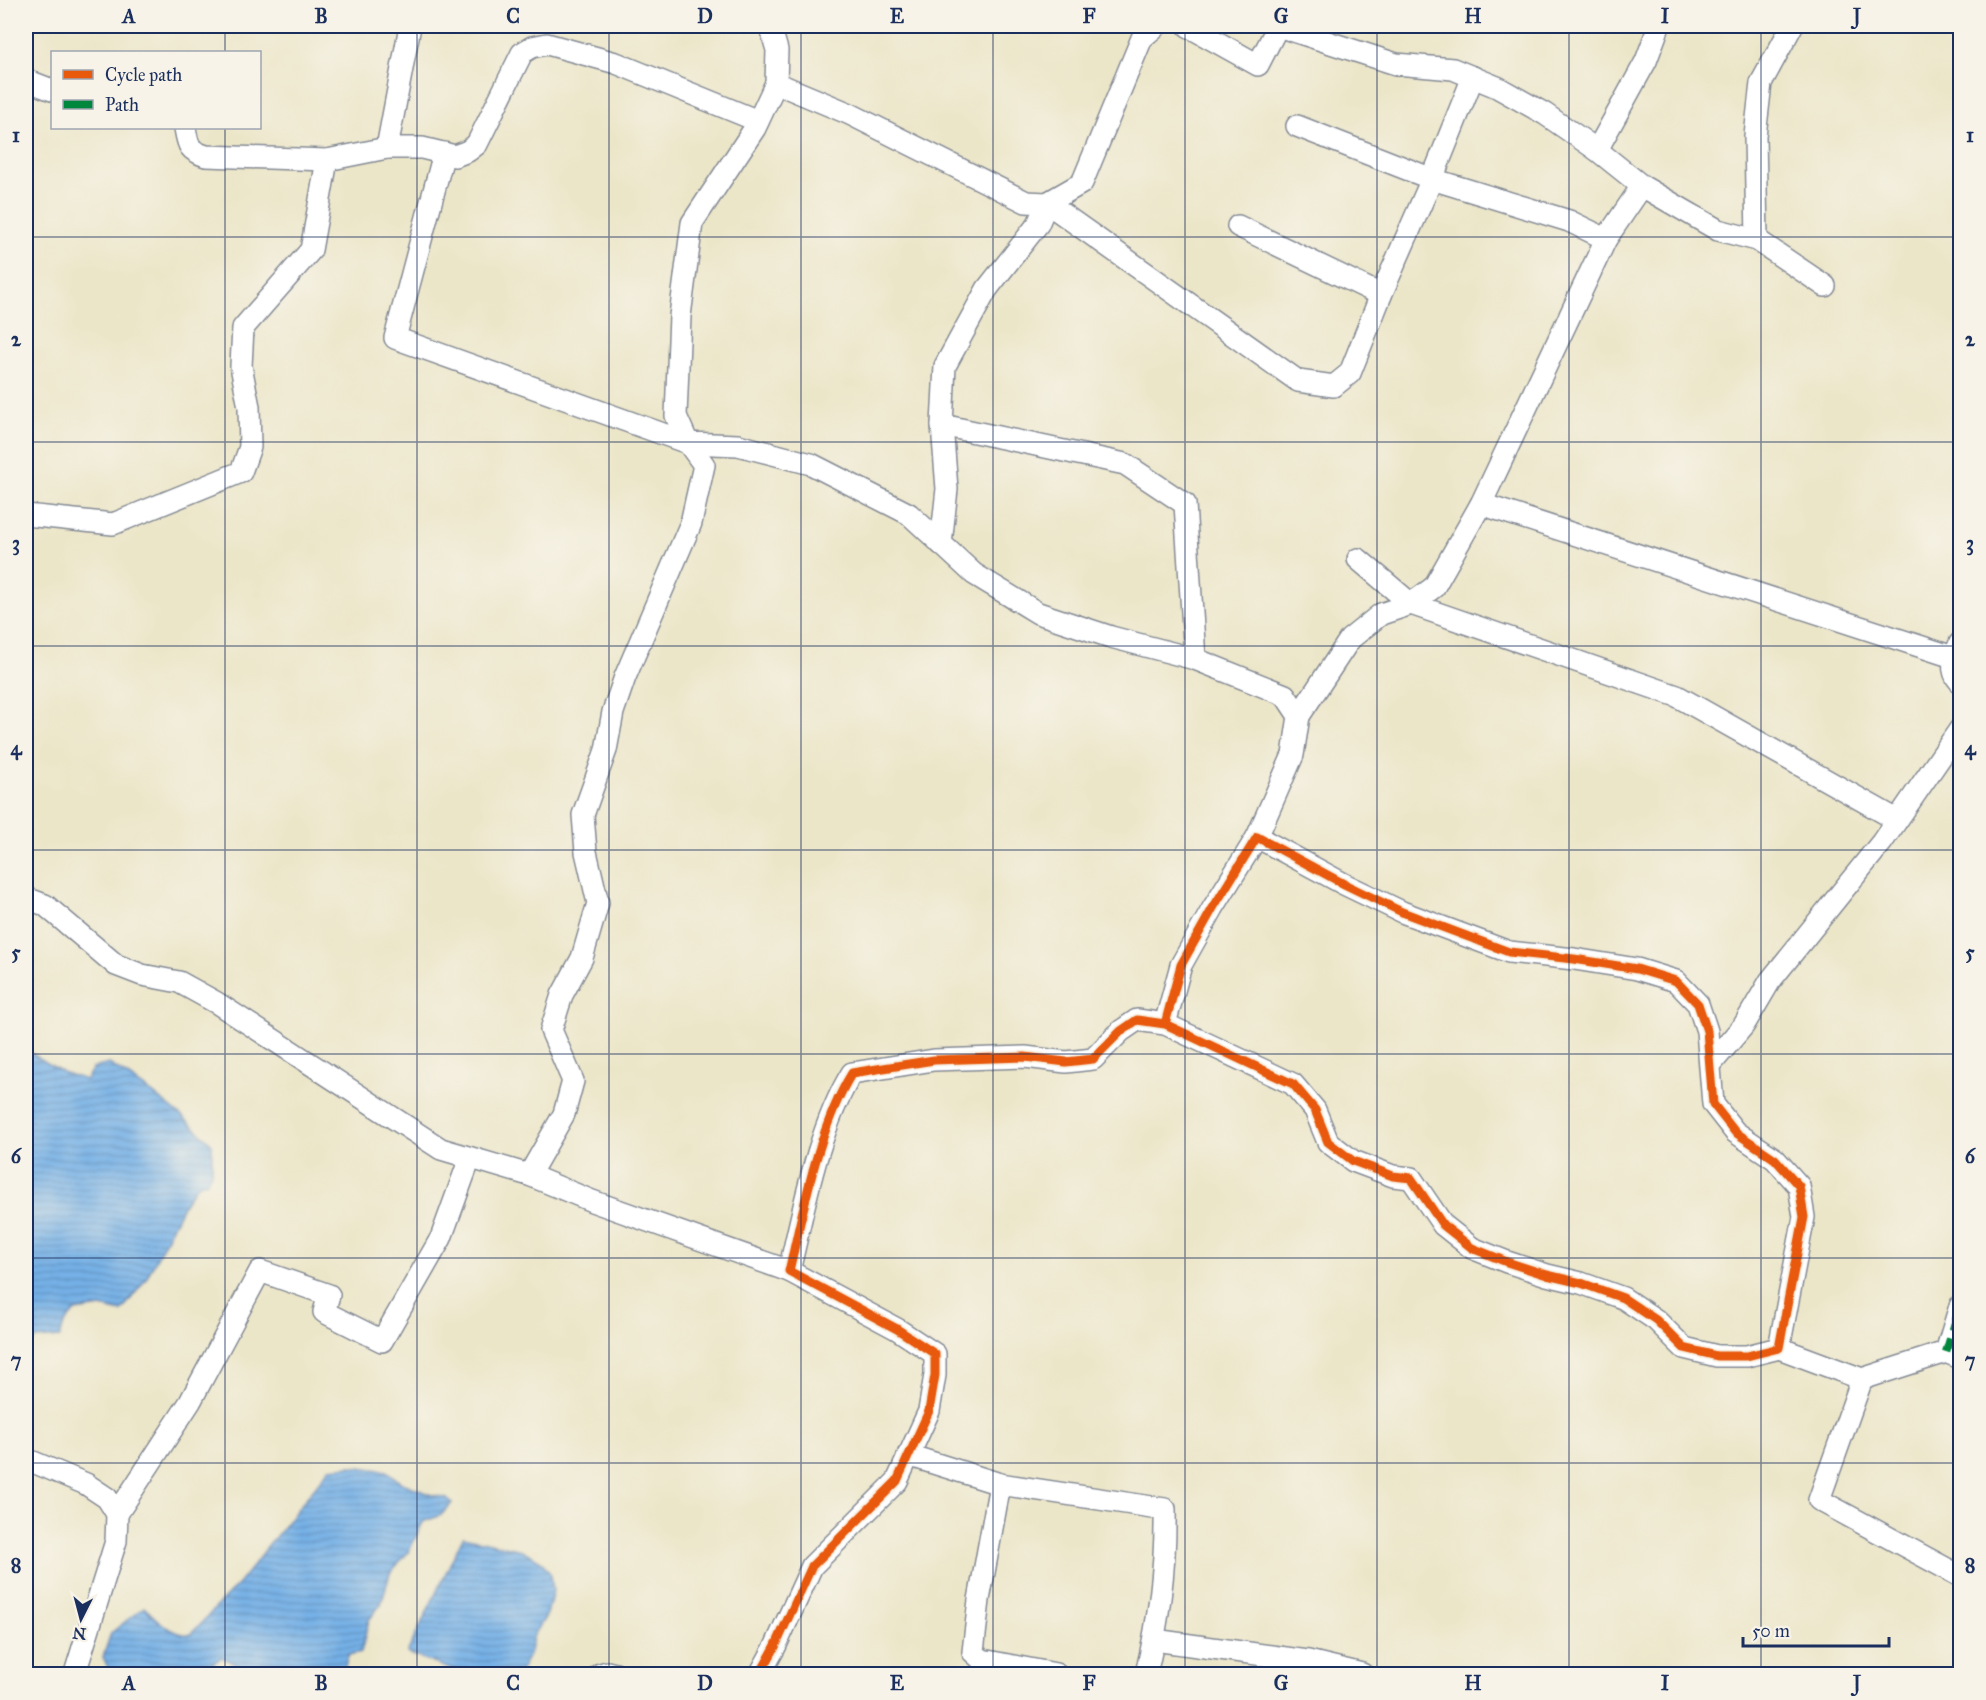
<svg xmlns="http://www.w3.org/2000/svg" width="1986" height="1700" font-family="'IM FELL Great Primer',serif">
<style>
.water{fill:url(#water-rules);stroke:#4870a2;stroke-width:1.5}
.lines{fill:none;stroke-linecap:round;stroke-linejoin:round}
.minor-casing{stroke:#848a94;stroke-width:24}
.minor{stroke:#fff;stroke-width:21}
.quiet{stroke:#00873e;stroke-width:8;stroke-dasharray:15 8;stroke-linecap:butt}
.cycleway-casing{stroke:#f7f3e8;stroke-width:13}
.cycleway{stroke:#e8590c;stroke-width:9}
.grid{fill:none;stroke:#1b2f5e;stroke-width:1.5;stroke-opacity:0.55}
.neatline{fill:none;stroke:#1b2f5e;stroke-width:2}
.grid-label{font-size:20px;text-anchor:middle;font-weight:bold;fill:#1b2f5e}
</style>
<defs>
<pattern id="water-rules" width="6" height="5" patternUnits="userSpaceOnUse" patternTransform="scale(1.5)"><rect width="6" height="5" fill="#75b0e6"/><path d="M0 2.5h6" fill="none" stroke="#5f90be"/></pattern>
</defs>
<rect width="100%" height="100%" fill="#f7f3e8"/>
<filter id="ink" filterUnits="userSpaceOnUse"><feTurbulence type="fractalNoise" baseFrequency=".0167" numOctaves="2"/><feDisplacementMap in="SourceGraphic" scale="12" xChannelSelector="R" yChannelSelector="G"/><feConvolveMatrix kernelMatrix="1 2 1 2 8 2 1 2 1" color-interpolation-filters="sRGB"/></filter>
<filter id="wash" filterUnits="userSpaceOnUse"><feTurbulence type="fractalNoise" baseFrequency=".008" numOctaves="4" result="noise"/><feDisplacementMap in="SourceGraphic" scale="24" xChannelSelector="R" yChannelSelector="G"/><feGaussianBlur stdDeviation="1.35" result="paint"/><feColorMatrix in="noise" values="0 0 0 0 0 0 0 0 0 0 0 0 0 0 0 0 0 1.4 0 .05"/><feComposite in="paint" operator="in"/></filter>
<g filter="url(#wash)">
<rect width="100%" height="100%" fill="#ece6c9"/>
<g class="water">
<path d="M 26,1050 L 62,1072 L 86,1080 L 93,1068 L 109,1064 C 148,1089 179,1111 212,1144 L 212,1172 L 207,1181 L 197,1185 L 185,1202 L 146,1279 L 121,1312 L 101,1307 L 75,1311 L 64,1324 L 60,1337 L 36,1339 L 26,1349 Z"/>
<path d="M 351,1466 L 387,1471 L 400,1482 L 432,1495 L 447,1498 L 452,1503 L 441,1515 L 423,1522 L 409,1551 L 390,1573 L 381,1604 L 369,1620 L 361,1652 L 348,1655 L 343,1674 L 250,1674 L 246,1668 L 222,1657 L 202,1671 L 200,1674 L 111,1674 L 103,1657 L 111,1633 L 144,1607 C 159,1622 169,1633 190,1635 L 239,1583 L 330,1468 Z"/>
<path d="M 463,1537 L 522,1550 L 541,1561 L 551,1575 L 553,1590 L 547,1614 L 533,1637 L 529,1655 L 519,1674 L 463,1674 L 407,1653 Z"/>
</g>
</g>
<g filter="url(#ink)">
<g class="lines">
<defs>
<g id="minor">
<path d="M 770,26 L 777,50 L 776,83 L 850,114 L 1026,202 L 1047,203 L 1082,183 L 1142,38 L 1156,26"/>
<path d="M 1188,26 L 1258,65 L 1278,26 L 1396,64 L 1453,69 L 1497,87 L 1545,114 L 1597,150 L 1646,61 L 1659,26"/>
<path d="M 26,80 L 52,90"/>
<path d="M 776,83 L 755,128 L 692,223 L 680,316 L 676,416 L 688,443 L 738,445 L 811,464 L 909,514 L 974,574 L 1038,613 L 1111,637 L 1195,659 L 1285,695 L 1299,716 L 1293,755 L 1257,837"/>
<path d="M 1297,126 L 1432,179 L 1569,221 L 1606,239"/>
<path d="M 185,128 C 188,145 188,150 206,156 L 327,160"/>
<path d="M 387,148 L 410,26"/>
<path d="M 1597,150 L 1642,186 L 1718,230 L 1757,240 L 1825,286"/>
<path d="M 1238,226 L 1381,295"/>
<path d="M 1757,240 L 1755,136 L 1761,83 L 1792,26"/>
<path d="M 942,425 L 945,366 L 987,289 L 1038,224 L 1047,203 L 1298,381 L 1334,386 L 1350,373 L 1381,295 L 1432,179 L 1473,77"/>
<path d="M 1481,504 L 1953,657"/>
<path d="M 26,515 L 113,524 L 241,472 L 250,447 L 249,407 L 241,366 L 243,328 L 311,250 L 327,160 L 387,148 L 422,148 L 455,156 L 468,151 L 477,144 L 522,53 L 532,47 L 547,44 L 616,63 L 758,121"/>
<path d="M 941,544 L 947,489 L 942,425 L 1125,464 L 1185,504 L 1195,659"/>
<path d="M 1358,559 L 1411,604 L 1677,696 L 1897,820"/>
<path d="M 1960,643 C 1954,656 1949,670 1960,682"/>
<path d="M 1299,716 L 1350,639 L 1381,614 L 1411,604 L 1434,587 L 1481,504 L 1606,239 L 1642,186"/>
<path d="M 26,898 L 45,905 L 116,965 L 142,975 L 179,982 L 217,1003 L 441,1149 L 529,1175 L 564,1114 L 573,1081 L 551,1030 L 562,995 L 582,958 L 598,903 L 586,852 L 583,815 L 606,750 L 613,712 L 625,677 L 691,523 L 704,465 L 688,443 L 395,338 L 444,153"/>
<path d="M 1711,1064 L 1744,1025 L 1770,981 L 1882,842 L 1960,729"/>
<path d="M 529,1175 L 592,1201 L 789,1271"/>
<path d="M 1779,1348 L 1862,1379 L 1819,1500 L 1960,1576"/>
<path d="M 1946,1352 L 1960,1306"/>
<path d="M 1862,1379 L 1946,1352 L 1960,1358"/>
<path d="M 908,1455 L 1000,1484 L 1165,1509 C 1166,1565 1159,1620 1146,1674"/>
<path d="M 26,1459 L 86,1484 L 107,1498 L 117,1514 L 116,1541 L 76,1670 L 76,1674"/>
<path d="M 1000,1484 L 979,1600 L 973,1652 L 982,1660 L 1056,1674"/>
<path d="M 117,1514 L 190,1402 L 260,1271 L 329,1295 L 324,1312 L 382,1341 L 441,1238 L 470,1158"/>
<path d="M 1154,1640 L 1308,1661 L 1362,1674"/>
<path d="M 600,1674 L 607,1672 L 615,1674"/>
<path d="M 760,1674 L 775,1647 L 812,1566 L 897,1481 L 929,1411 L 935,1375 L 935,1354 L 897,1329 L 789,1271 C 804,1208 818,1128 852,1073 L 934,1060 L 1025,1057 L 1066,1062 L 1093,1059 L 1121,1031 L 1137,1020 L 1165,1024 L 1293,1084 L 1315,1110 L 1328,1142 L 1353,1161 L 1393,1176 L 1411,1178 L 1443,1225 L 1472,1248 L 1507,1262 L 1547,1275 L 1581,1283 L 1623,1298 L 1656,1320 L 1684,1348 L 1717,1356 L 1747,1356 L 1779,1348 L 1804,1217 L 1799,1186 L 1775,1159 L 1735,1132 L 1713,1104 L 1707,1031 L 1698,1004 L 1676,981 L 1637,969 L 1574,959 L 1509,952 L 1402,912 L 1344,884 L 1257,837 L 1213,908 L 1181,965 L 1165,1024"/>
</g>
</defs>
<use href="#minor" class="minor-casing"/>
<use href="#minor" class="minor"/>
<path class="quiet" d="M 1946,1352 L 1960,1306"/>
<defs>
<path id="cycleway" d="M 760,1674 L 775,1647 L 812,1566 L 897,1481 L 929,1411 L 935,1375 L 935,1354 L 897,1329 L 789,1271 C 804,1208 818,1128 852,1073 L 934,1060 L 1025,1057 L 1066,1062 L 1093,1059 L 1121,1031 L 1137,1020 L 1165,1024 L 1293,1084 L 1315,1110 L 1328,1142 L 1353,1161 L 1393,1176 L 1411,1178 L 1443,1225 L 1472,1248 L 1507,1262 L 1547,1275 L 1581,1283 L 1623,1298 L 1656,1320 L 1684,1348 L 1717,1356 L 1747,1356 L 1779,1348 L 1804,1217 L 1799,1186 L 1775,1159 L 1735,1132 L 1713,1104 L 1707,1031 L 1698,1004 L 1676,981 L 1637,969 L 1574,959 L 1509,952 L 1402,912 L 1344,884 L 1257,837 L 1213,908 L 1181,965 L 1165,1024"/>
</defs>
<use href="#cycleway" class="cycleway-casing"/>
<use href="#cycleway" class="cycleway"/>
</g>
</g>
<path class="grid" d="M 225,26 L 225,52M 417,26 L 417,1674M 609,26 L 609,1674M 801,26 L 801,1674M 993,26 L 993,1674M 1185,26 L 1185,1674M 1377,26 L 1377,1674M 1569,26 L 1569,1674M 1761,26 L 1761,1674M 225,128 L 225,1674M 26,237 L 1960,237M 26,442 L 1960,442M 26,646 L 1960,646M 26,850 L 1960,850M 26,1054 L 1960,1054M 26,1258 L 1960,1258M 26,1463 L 1960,1463"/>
<rect width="1986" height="1700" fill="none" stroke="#f7f3e8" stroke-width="66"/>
<rect x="51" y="51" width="210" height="78" fill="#f7f3e8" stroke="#9fa5b1" stroke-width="1.5"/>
<rect x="63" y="70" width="30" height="9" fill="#e8590c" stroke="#9fa5b1" stroke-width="1.5"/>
<text x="105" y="81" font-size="18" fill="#1b2f5e">Cycle path</text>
<rect x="63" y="100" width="30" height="9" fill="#00873e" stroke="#9fa5b1" stroke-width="1.5"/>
<text x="105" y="111" font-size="18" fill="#1b2f5e">Path</text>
<g transform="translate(81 1619) rotate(186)" stroke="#f7f3e8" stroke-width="4.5" paint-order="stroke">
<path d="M0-4.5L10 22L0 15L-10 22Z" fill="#1b2f5e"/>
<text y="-9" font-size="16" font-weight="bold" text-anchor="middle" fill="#1b2f5e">N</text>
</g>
<path d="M1743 1637v9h146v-9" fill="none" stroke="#1b2f5e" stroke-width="3"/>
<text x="1752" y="1637" font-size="18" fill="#1b2f5e" stroke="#f7f3e8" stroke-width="4.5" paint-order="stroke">50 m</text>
<rect x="33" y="33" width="1920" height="1634" class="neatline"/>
<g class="grid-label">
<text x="129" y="23">A</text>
<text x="321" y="23">B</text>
<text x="513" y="23">C</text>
<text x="705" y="23">D</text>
<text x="897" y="23">E</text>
<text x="1089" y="23">F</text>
<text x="1281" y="23">G</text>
<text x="1473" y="23">H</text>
<text x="1665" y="23">I</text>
<text x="1857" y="23">J</text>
<text x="16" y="142">1</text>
<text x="1970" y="142">1</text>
<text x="16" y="346">2</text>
<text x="1970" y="346">2</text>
<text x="16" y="550">3</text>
<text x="1970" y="550">3</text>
<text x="16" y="755">4</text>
<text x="1970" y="755">4</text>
<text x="16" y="959">5</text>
<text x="1970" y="959">5</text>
<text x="16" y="1163">6</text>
<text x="1970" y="1163">6</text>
<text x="16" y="1367">7</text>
<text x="1970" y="1367">7</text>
<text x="16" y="1572">8</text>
<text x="1970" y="1572">8</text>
<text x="129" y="1690">A</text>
<text x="321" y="1690">B</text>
<text x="513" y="1690">C</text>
<text x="705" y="1690">D</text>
<text x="897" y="1690">E</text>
<text x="1089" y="1690">F</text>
<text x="1281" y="1690">G</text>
<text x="1473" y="1690">H</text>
<text x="1665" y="1690">I</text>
<text x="1857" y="1690">J</text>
</g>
</svg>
